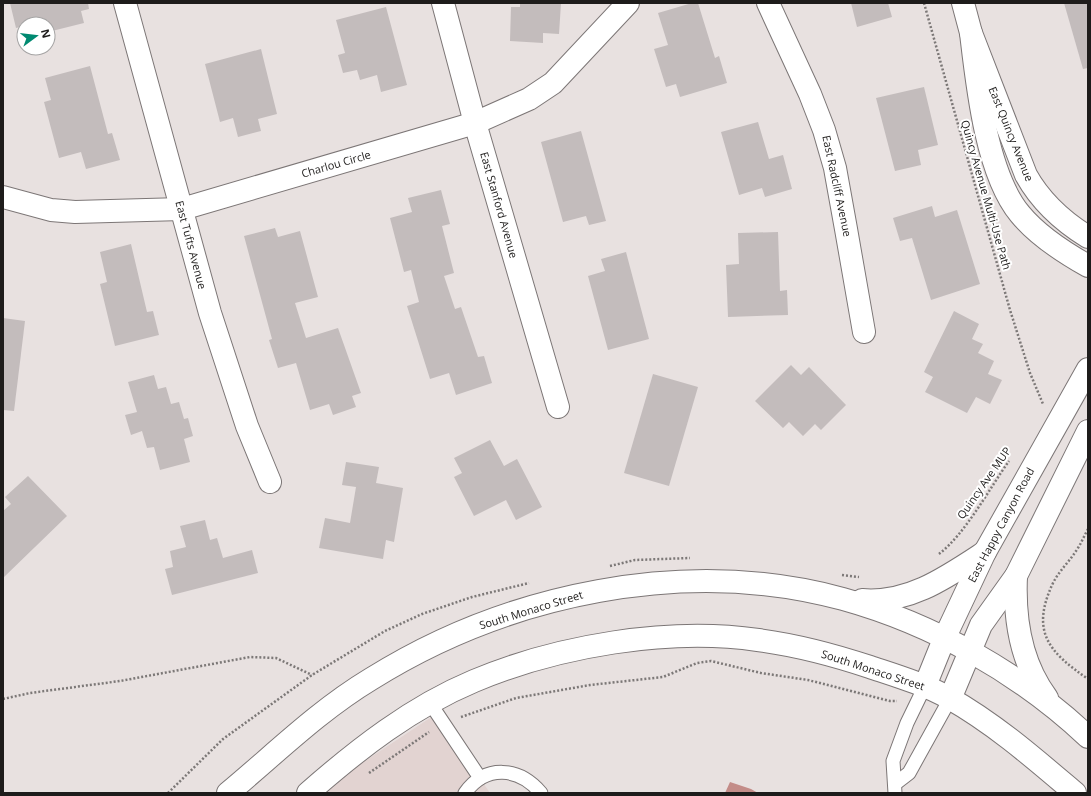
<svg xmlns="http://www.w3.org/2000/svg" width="1091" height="796" font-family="'Open Sans',sans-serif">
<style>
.built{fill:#e2d3d1}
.water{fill:#c38c88}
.building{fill:#c3bcbc}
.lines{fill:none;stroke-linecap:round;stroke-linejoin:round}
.service-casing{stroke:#7c7676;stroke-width:15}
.minor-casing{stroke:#7c7676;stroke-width:24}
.tertiary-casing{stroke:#7c7676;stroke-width:24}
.secondary-casing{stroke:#7c7676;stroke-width:24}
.path{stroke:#7c7877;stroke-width:2.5;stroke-dasharray:2 2;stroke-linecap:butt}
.service{stroke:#fff;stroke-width:13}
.minor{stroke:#fff;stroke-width:22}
.tertiary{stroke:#fff;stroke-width:22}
.secondary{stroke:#fff;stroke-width:22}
.labels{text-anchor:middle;stroke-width:4;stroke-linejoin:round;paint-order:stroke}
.street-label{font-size:11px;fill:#1e1c1b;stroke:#fff}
</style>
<rect width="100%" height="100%" fill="#e8e1e0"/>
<path class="built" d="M 436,714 L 490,793 L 325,793 L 353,769 Z"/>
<path class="water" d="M 730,782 L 751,789 L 758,793 L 725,793 Z"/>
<g class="building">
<path d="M 10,3 L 88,3 L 89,9 L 81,11 L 84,23 L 48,32 L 48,20 L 24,24 L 24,26 L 16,28 Z"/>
<path d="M 520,3 L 561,3 L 559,34 L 543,33 L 543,43 L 510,41 L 511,7 L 520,7 Z"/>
<path d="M 692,3 L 698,3 L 715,58 L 719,56 L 727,83 L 680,97 L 676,84 L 666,87 L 654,49 L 668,45 L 658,13 Z"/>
<path d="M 851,3 L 888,3 L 892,17 L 857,27 Z"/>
<path d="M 1064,3 L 1088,3 L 1088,68 L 1083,69 Z"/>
<path d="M 386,7 L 407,85 L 381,92 L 377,75 L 360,80 L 357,70 L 343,73 L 338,55 L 345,53 L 336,20 Z"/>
<path d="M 261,49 L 277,114 L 258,119 L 261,131 L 238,137 L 233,118 L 220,122 L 205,64 Z"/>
<path d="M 90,66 L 108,134 L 112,133 L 120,160 L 86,169 L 81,152 L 59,158 L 44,102 L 51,100 L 45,78 Z"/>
<path d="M 924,87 L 938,145 L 918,150 L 921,165 L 895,171 L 876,98 Z"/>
<path d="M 758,122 L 769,159 L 783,155 L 792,189 L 765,197 L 762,188 L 739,195 L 721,132 Z"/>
<path d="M 581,131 L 606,221 L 589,225 L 586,216 L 563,222 L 541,142 Z"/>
<path d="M 441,190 L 450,224 L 442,226 L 454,273 L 444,276 L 455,309 L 461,307 L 478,357 L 484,356 L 492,383 L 456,395 L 449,373 L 430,379 L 407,306 L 419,302 L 411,270 L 404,272 L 390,218 L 412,212 L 408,198 Z"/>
<path d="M 932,206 L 935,217 L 957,210 L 980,284 L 931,300 L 912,238 L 900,241 L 893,218 Z"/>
<path d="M 275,228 L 278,237 L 300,231 L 318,297 L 295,303 L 306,338 L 338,328 L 361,393 L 352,396 L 356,407 L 333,415 L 329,404 L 310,410 L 296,363 L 278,368 L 269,340 L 272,339 L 244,236 Z"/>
<path d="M 778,232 L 780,291 L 787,290 L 788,315 L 728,317 L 726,265 L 739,264 L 738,233 Z"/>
<path d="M 131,244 L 147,312 L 153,311 L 159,335 L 115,346 L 100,284 L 107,282 L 100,252 Z"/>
<path d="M 626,252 L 649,339 L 608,350 L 588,276 L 605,271 L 601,259 Z"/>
<path d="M 954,311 L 979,324 L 972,339 L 983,344 L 978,353 L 994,361 L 988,374 L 1002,380 L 990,404 L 976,397 L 967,413 L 925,392 L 933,377 L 924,372 Z"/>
<path d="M 3,318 L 25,321 L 14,411 L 3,410 Z"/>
<path d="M 791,365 L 801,375 L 809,367 L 846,405 L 821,430 L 815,424 L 803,436 L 789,422 L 783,428 L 755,401 Z"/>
<path d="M 653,374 L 698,387 L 669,486 L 624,473 Z"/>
<path d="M 154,375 L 158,389 L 166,387 L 171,404 L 179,402 L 184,419 L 188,418 L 193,436 L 184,439 L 190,462 L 160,470 L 154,447 L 147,448 L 142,431 L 131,435 L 125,415 L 137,412 L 128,382 Z"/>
<path d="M 490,440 L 504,466 L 517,459 L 542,507 L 516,520 L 506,500 L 474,516 L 454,477 L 462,473 L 454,458 Z"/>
<path d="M 346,462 L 379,467 L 376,483 L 403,488 L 394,542 L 386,540 L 383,559 L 319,548 L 325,518 L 350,523 L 356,487 L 342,485 Z"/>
<path d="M 28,476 L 67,516 L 3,578 L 3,511 L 11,504 L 5,497 Z"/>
<path d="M 205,520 L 210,540 L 217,538 L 223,558 L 252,550 L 258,573 L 172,595 L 165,569 L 173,567 L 170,551 L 186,547 L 180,526 Z"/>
</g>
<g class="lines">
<defs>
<g id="service">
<path d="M 430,703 L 480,778"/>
<path d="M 896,783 L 909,773 L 950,699"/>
<path d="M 465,793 C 486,764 519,767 541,793"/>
<path d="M 895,793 L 893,761 L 907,723 L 925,686"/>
</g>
<g id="minor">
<path d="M 125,3 L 210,313 L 247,426 L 270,482"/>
<path d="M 443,3 L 475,123 L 558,407"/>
<path d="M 768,3 L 810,94 L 824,130 L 835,168 L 846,229 L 864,332"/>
<path d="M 3,197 L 51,210 L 75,212 L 182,209 L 475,123 L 529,99 L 553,83 L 628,3"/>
</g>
<g id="tertiary">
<path d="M 963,3 L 971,33 L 1026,175 C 1041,202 1062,221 1088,237"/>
<path d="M 971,33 C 977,84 986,173 1020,214 C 1038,236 1063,252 1088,266"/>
<path d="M 925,686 L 944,639 L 985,552 L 1088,369"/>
<path d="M 950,699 L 981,625 L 1016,576 L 1088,431"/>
</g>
<g id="secondary">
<path d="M 1016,576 C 1014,619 1020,662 1047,698"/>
<path d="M 862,600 C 909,604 947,577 985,552"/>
<path d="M 228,793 C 275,754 318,711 371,679 C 507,594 685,556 843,599 C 933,624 1020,673 1088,737"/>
<path d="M 308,793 C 358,749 412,707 474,681 C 557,646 668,627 758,640 C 796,645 834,655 870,667 C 897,676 924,684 949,698 C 995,724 1035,759 1075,793"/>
</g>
</defs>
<use href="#service" class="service-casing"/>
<use href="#minor" class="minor-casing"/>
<use href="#tertiary" class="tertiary-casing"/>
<use href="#secondary" class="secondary-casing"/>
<g class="path">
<path d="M 924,3 L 1010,310 L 1030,373 L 1043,404"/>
<path d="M 1088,529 C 1084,536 1081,544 1076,551 C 1069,562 1059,571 1053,583 C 1030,632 1049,652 1088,679"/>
<path d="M 939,554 C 966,533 989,489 1009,461"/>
<path d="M 610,566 L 635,560 L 690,558"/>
<path d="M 842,575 L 859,577"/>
<path d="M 3,699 L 30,693 L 120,681 L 250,657 L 276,658 L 312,675"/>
<path d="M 461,717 L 516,698 L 590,685 L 663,677 L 697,663 L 711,661 L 761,673 L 808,680 L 890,701 L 897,701"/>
<path d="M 369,773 L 429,732"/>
<path d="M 168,793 L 223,739 L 312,675 L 385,631 L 422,614 L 472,597 L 529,583"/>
</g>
<use href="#service" class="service"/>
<use href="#minor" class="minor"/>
<use href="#tertiary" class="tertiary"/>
<use href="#secondary" class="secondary"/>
</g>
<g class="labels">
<g class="street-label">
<text transform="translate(1011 134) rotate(68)" y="4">East Quincy Avenue</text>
<text transform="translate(336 164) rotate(-16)" y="4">Charlou Circle</text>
<text transform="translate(837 186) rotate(78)" y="4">East Radcliff Avenue</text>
<text transform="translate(986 195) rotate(74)" y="4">Quincy Avenue Multi-Use Path</text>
<text transform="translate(499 205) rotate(74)" y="4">East Stanford Avenue</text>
<text transform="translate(191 245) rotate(75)" y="4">East Tufts Avenue</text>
<text transform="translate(984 483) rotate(-55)" y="4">Quincy Ave MUP</text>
<text transform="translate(1001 525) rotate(-62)" y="4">East Happy Canyon Road</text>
<text transform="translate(531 610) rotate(-17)" y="4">South Monaco Street</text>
<text transform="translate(873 670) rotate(18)" y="4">South Monaco Street</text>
</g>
</g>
<rect width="1091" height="796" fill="none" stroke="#1e1c1b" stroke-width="8"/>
<g transform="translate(36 36) rotate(75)"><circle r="19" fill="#ffffff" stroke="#a5a4a4"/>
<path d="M0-3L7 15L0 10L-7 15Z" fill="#008a71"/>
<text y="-6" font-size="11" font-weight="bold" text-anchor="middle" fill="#1e1c1b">N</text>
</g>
</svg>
